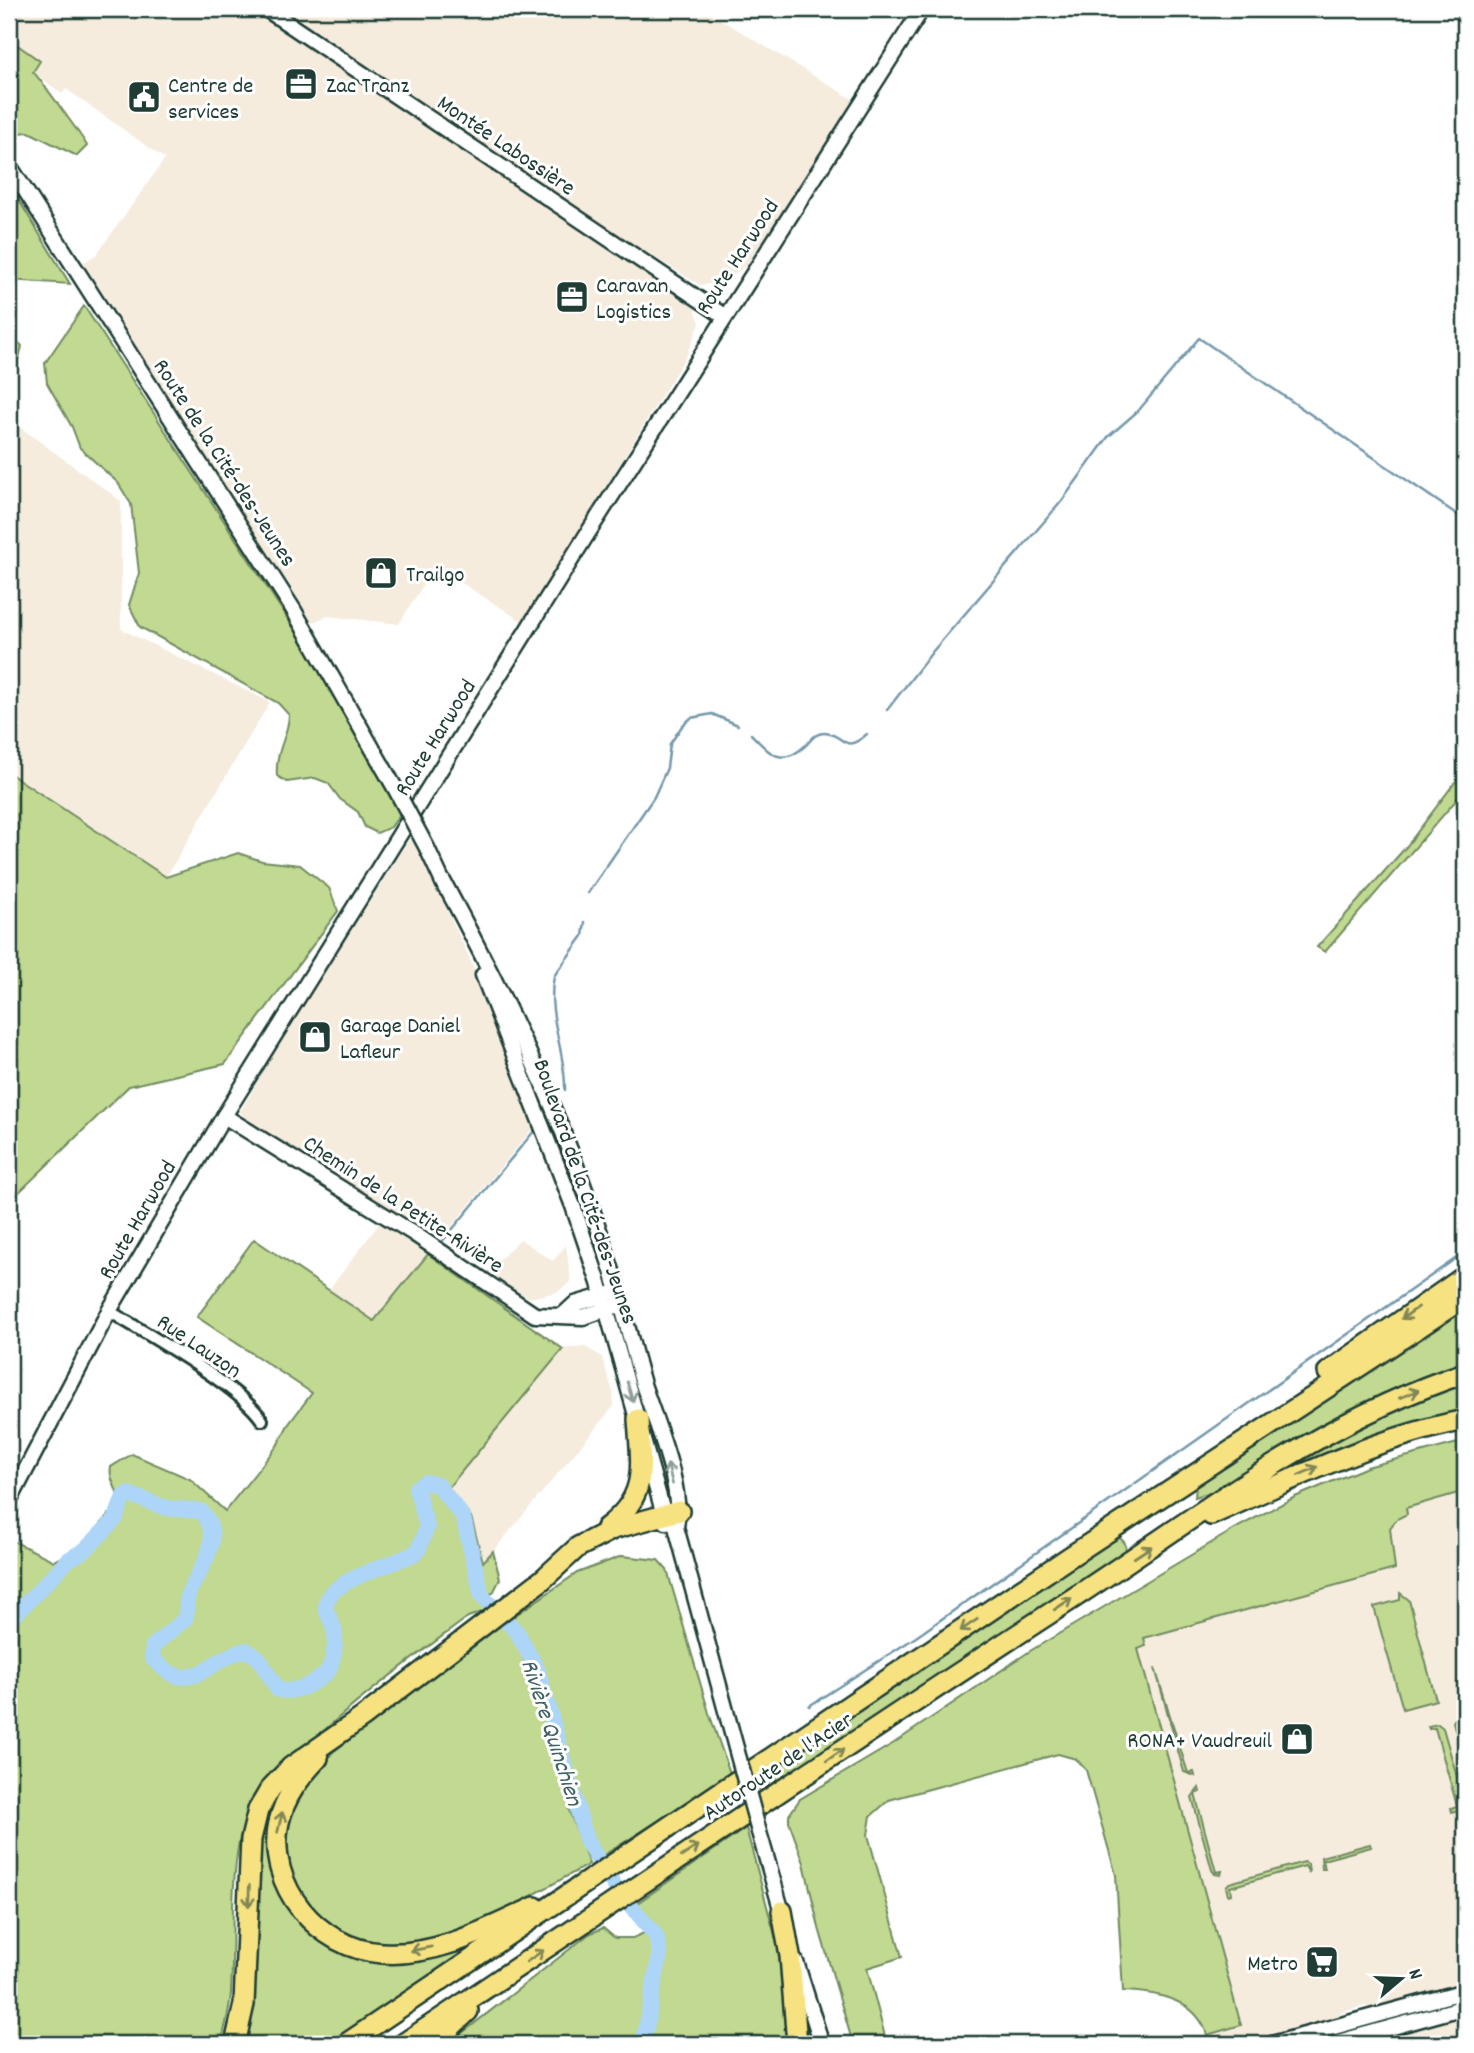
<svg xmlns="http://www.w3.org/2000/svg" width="1474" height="2053" font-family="Dekko,sans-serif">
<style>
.built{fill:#f5ecde}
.green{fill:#c1d990;stroke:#708b62;stroke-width:2}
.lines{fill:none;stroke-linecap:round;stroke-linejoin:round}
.stream{stroke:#7498aa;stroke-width:2.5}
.river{stroke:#add5f8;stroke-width:16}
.street-casing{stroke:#1f3d34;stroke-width:16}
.secondary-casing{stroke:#1f3d34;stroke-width:19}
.highway-casing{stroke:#1f3d34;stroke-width:24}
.street{stroke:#fff;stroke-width:10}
.secondary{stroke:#fff;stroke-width:14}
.highway{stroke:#f7e281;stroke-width:19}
.secondary-bridge-casing{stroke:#1f3d34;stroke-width:19;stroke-linecap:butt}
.secondary-bridge{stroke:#fff;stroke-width:14}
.oneway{stroke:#808757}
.oneway2{stroke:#8f9e9a}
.labels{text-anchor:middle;stroke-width:6;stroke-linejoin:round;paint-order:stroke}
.poi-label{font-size:23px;fill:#1f3d34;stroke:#fff;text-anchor:start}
.street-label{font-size:23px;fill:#1f3d34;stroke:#fff}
.water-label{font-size:24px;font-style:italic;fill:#426365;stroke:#fff}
</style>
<rect width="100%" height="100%" fill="#fff"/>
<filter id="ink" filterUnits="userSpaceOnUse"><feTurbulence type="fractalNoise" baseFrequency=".0143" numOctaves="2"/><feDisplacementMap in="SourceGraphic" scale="14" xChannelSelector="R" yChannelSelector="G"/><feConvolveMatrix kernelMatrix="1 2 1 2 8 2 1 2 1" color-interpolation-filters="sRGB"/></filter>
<g filter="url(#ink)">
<g class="built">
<path d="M 9,9 L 252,9 L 694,306 L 700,323 L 686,356 L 523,622 L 435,566 L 399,624 L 327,616 L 311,623 L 78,260 L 84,262 L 96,255 L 165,159 L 66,89 L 62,94 L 33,72 L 40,61 L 9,39 Z"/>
<path d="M 277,9 L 703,9 L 854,100 L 746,266 L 723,283 L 700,285 L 573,208 Z"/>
<path d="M 9,419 L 121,501 L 121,629 L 270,702 L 166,877 L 9,773 Z"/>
<path d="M 412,835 L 469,957 L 538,1122 L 437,1244 L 255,1127 L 240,1112 L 280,1042 Z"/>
<path d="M 381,1221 L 428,1254 L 374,1321 L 329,1290 Z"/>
<path d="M 520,1239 L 553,1261 L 566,1245 L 571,1282 L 557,1292 L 530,1298 L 483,1276 Z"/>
<path d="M 584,1346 L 602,1357 L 613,1392 L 614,1406 L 484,1562 L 471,1517 L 448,1488 L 563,1349 Z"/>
<path d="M 1465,1491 L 1465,1985 L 1378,2009 L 1365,2006 L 1342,2012 L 1332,2022 L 1250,2044 L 1213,2044 L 1207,2035 L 1232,2027 L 1133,1641 L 1375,1574 L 1360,1521 Z"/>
<path d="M 1465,2015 L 1465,2044 L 1362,2044 L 1416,2029 Z"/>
</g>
<g class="green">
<path d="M 9,39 L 40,61 L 33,72 C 39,77 84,139 87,146 L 77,156 L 29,132 L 9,134 Z"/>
<path d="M 9,184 L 70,284 L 9,280 Z"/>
<path d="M 84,306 L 306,647 L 401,813 L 391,827 L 377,833 L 365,827 L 358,812 L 340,799 L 328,783 L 315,778 L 287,782 L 277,776 C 275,750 288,738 289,715 L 278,703 L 140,627 L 129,605 L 139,573 L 131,504 L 118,483 L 80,448 L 72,427 L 47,383 L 45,363 Z"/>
<path d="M 9,333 L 22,346 L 19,358 L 9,358 Z"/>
<path d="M 1465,769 L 1465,790 L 1325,952 L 1317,947 L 1406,847 Z"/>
<path d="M 9,773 L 166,877 L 238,853 L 262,861 L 300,865 L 329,888 L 338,911 L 225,1064 L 129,1086 L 9,1202 Z"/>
<path d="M 254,1239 L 374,1321 L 428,1254 L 563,1349 L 448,1488 L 471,1517 L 483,1562 L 493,1551 L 500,1579 L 493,1593 L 478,1598 L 488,1610 L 468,1617 C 410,1661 252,1771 239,1842 C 230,1891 234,1942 231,1992 C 230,2009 225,2027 221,2044 L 9,2044 L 9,1539 L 54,1561 L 84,1545 L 118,1503 C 120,1489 108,1481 111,1467 L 132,1454 L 190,1479 L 225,1511 L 277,1446 L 288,1425 L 312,1393 L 197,1317 Z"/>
<path d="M 1465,1306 L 1465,1364 L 1369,1401 L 1316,1428 L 1214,1491 L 1195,1497 L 1196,1485 Z"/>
<path d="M 1465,1382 L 1465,1414 L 1255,1489 C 1320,1443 1391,1411 1465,1382 Z"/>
<path d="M 1465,1441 L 1465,1491 L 1406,1508 L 1407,1514 L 1397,1519 L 1390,1528 L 1395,1569 L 1144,1638 L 1146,1646 L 1138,1649 L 1241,2025 L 1207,2035 C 1197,1999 1155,1992 1123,1991 L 1116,1875 L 1086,1770 L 1076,1759 L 1058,1754 L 889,1800 L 871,1816 L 868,1835 L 902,1957 L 867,1968 L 887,2044 L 853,2044 L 819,1928 L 804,1863 L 789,1822 L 789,1815 L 800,1799 L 894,1743 L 1030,1651 L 1238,1527 L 1295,1497 L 1367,1467 Z"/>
<path d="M 1120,1538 L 1125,1543 L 1126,1551 L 761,1795 L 756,1778 L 1107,1543 Z"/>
<path d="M 622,1556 L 658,1560 L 667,1570 L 709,1713 L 731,1776 L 602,1856 L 593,1844 L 583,1813 L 569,1810 L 589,1864 L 477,1926 L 434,1940 L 377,1945 L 343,1937 L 301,1900 L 283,1854 L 287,1818 L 297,1798 L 333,1752 L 503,1624 L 516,1636 L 525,1663 L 532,1654 L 510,1619 L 577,1573 Z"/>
<path d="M 1400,1593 L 1409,1600 L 1436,1700 L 1403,1709 L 1374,1607 L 1400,1600 Z"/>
<path d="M 1155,1668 L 1188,1773 L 1194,1772 L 1195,1776 L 1184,1772 Z"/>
<path d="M 1458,1714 L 1463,1715 L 1456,1719 L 1465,1752 L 1465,1766 L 1453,1722 Z"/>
<path d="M 1438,1724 L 1443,1728 L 1464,1801 L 1461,1809 L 1452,1812 L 1451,1808 L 1457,1806 L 1435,1728 L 1429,1729 L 1428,1726 Z"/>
<path d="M 288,1777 L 271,1857 L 339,1949 L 482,1941 L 327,2044 L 243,2044 L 259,1827 Z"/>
<path d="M 1199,1788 L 1200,1792 L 1195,1794 L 1216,1872 L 1222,1871 L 1221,1875 L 1215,1874 L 1212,1870 L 1192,1797 Z"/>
<path d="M 746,1828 L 804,2044 L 448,2044 L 589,1934 L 603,1928 L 615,1938 L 633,1938 L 655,1928 L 633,1906 Z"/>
<path d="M 1370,1844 L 1371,1847 L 1323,1860 L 1325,1869 L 1322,1869 L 1321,1857 Z"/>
<path d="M 1304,1862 L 1308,1864 L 1309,1873 L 1305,1866 L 1230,1887 L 1231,1894 L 1228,1895 L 1226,1887 L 1229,1883 Z"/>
</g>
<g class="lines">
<g class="stream">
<path d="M 887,710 L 933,651 L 1061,502 L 1108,437 L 1139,410 L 1199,338 L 1465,520"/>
<path d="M 751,734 C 769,752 781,769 806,745 C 811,740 815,733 824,733 C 845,733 842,756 867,734"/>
<path d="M 588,893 L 654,797 L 667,768 L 670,744 L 682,726 L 691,718 L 712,714 L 738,725"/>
<path d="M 565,1090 C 566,1051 546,1015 554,976 L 583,936 L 585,922"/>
<path d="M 441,1243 L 535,1130"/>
<path d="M 809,1706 L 916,1637 L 1465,1252"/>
</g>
<path class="river" d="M 9,1621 L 68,1560 L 85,1550 L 107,1528 L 116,1518 L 124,1496 L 128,1494 L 166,1508 L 201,1511 C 226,1539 201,1566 189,1592 C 185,1600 188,1611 185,1619 L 153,1646 L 152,1657 C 190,1702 208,1657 246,1650 L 258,1657 L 278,1690 C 296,1694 317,1683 329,1670 C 334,1656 338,1637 332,1623 C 330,1617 326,1614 326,1608 C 323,1579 399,1565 418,1551 L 427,1527 L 416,1488 L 426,1482 L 438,1485 L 463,1517 L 482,1596 L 517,1632 L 538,1671 L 587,1842 L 614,1885 L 656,1936 L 660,1954 L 643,2044"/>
<defs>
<path id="street" d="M 109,1311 C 147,1334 240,1386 262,1420"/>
<g id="secondary">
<path d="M 266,9 L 724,316"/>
<path d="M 9,165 L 293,609 L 395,788"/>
<path d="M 427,848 L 446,889"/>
<path d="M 443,881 C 508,1001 573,1140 612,1271 C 623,1308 632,1346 643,1384 C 656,1424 684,1486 676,1527 L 736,1748"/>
<path d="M 483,975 L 573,1206 L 599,1283 L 666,1522"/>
<path d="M 224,1116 L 413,1233 L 535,1315 L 583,1317 L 613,1307"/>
<path d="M 563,1315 L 575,1304 L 609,1294"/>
<path d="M 9,1502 L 109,1311 L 224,1116 L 586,536 L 922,9"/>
<path d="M 759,1832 L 784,1919"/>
<path d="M 796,1962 L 822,2044"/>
<path d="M 1272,2044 L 1465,1991"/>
<path d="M 1331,2044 L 1465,2007"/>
</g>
<g id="highway">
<path d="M 1328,1372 L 1465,1276"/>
<path d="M 1211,1515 C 1295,1478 1375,1438 1465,1420"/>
<path d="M 606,1528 C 649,1496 641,1467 638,1419"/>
<path d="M 318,1758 C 300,1777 285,1796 279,1822 C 265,1885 318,1949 382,1953 C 436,1957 487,1929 535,1907"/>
<path d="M 782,1911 L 790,1956 L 797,2044"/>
<path d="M 235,2044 L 244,2004 L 251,1839 L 258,1810 L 271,1788 L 291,1767 L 363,1717 L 542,1580 L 578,1547 L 613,1529 L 679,1511"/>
<path d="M 346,2044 L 1068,1558 L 1465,1297"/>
<path d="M 403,2044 C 625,1895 847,1745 1072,1599 C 1199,1516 1318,1421 1465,1373"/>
<path d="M 433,2044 L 468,2011"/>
</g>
</defs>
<use href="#street" class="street-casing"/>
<use href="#secondary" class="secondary-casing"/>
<use href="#highway" class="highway-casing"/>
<use href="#street" class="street"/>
<use href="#secondary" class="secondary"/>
<use href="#highway" class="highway"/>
<defs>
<g id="secondary-bridge">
<path d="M 395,788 L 427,848"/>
<path d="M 736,1748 L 759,1832"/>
</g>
</defs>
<use href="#secondary-bridge" class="secondary-bridge-casing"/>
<use href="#secondary-bridge" class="secondary-bridge"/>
</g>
<defs><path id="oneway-shaft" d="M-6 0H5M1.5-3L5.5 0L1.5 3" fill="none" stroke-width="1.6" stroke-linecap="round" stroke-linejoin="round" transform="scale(1.75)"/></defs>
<g class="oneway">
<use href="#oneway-shaft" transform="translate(1410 1313) rotate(145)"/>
<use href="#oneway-shaft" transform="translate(1409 1394) rotate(-22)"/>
<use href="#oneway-shaft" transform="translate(1308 1471) rotate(-24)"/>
<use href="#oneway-shaft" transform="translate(1143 1552) rotate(-33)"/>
<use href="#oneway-shaft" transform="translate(1063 1604) rotate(-33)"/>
<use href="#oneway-shaft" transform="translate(969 1625) rotate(146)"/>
<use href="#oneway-shaft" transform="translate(835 1755) rotate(-34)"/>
<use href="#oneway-shaft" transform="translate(280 1822) rotate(-77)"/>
<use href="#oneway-shaft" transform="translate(690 1851) rotate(-33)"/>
<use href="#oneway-shaft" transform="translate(249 1896) rotate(92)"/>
<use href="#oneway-shaft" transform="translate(421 1949) rotate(169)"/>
<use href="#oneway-shaft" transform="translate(535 1956) rotate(-34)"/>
</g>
<g class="oneway2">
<use href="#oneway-shaft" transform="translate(630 1392) rotate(74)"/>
<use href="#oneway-shaft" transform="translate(670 1474) rotate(-104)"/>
</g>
</g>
<defs>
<symbol id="office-square" viewBox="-11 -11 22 22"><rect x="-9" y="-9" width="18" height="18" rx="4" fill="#1f3d34" stroke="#fff"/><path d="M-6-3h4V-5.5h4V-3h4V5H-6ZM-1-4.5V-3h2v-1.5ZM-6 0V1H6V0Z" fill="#fff"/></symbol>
<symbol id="civic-square" viewBox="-11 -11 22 22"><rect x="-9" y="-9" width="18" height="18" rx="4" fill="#1f3d34" stroke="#fff"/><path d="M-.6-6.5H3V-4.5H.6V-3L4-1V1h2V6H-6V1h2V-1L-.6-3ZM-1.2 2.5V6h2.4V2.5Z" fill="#fff"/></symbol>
<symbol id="shop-square" viewBox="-11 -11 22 22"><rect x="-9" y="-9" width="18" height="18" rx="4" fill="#1f3d34" stroke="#fff"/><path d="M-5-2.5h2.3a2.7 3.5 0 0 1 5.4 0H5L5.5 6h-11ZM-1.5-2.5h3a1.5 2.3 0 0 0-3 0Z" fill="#fff"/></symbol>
<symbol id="supermarket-square" viewBox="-11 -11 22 22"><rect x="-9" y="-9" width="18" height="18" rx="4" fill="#1f3d34" stroke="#fff"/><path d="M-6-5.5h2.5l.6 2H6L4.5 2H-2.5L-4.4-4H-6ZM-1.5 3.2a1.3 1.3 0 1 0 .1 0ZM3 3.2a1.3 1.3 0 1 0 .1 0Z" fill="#fff"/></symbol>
</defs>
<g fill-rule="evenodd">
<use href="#office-square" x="282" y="65" width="38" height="38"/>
<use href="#civic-square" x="125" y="78" width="38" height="38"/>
<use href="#office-square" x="553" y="278" width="38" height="38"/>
<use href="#shop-square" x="362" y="554" width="38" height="38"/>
<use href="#shop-square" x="296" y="1018" width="38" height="38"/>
<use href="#shop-square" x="1278" y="1720" width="38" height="38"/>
<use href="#supermarket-square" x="1303" y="1943" width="38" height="38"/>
</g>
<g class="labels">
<g class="poi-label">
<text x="168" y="92">Centre de<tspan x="168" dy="26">services</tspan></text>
<text x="326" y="92">Zac Tranz</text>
<text x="596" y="292">Caravan<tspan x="596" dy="26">Logistics</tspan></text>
<text x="406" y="581">Trailgo</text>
<text x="340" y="1032">Garage Daniel<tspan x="340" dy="26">Lafleur</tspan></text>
<text x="1272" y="1747" text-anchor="end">RONA+ Vaudreuil</text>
<text x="1298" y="1970" text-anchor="end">Metro</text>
</g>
<g class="street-label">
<text transform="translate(507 144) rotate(34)" y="8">Montée Labossière</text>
<text transform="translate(736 256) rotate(-57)" y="8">Route Harwood</text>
<text transform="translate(226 462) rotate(57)" y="8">Route de la Cité-des-Jeunes</text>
<text transform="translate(434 737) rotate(-58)" y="8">Route Harwood</text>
<text transform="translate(587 1191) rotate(71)" y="8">Boulevard de la Cité-des-Jeunes</text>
<text transform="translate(404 1203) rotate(33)" y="8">Chemin de la Petite-Rivière</text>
<text transform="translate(136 1219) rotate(-60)" y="8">Route Harwood</text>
<text transform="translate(200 1345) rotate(34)" y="8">Rue Lauzon</text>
<text transform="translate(777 1765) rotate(-34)" y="8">Autoroute de l'Acier</text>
</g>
<g class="water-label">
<text transform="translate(553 1732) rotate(72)" y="8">Rivière Quinchien</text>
</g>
</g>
<rect width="1474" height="2053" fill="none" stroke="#fff" stroke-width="35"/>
<rect x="18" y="18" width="1439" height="2018" fill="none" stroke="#1f3d34" stroke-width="2.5" filter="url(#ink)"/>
<g transform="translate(1401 1979) rotate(71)" stroke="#ffffff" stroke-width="5" paint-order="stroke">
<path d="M0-5L12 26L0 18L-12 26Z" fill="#1f3d34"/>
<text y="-10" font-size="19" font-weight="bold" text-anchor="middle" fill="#1f3d34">N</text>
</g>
</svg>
